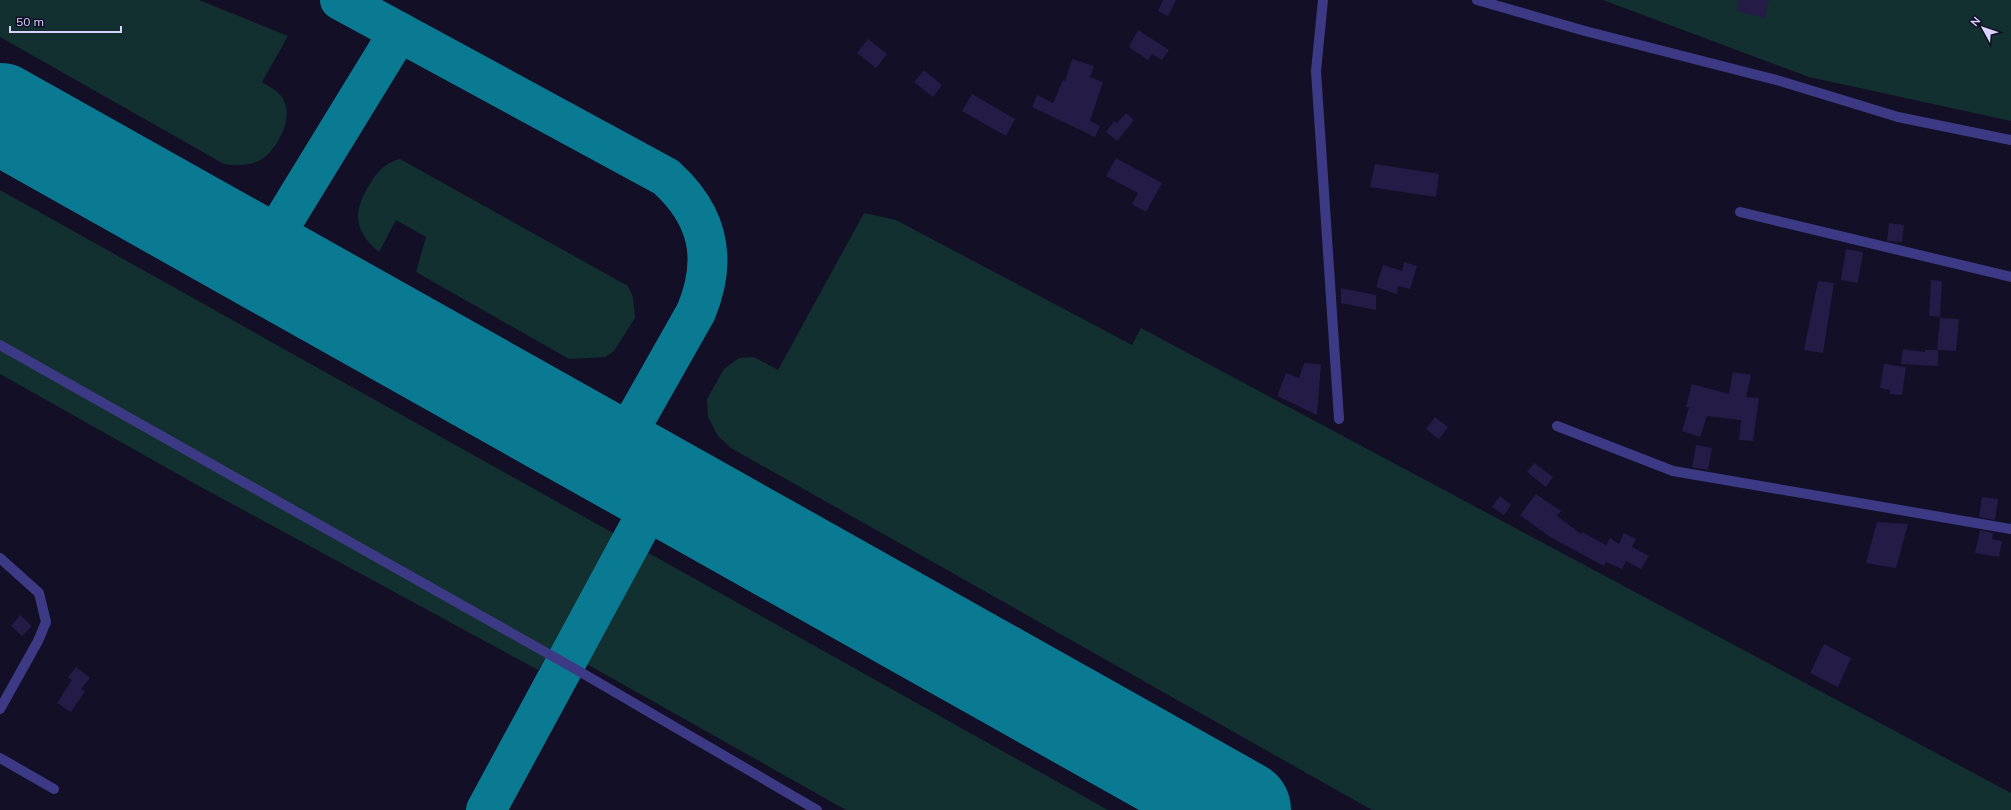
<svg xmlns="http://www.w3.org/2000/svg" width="2011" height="810" font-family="Mulish,sans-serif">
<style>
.green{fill:#12302f}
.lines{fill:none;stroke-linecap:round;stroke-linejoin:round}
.taxiway{stroke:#0a7a92;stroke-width:40}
.runway{stroke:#0a7a92;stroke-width:100}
.building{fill:#241b47}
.minor{stroke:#3d3a85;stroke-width:10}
</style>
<rect width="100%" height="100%" fill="#130f26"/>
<g class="green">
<path d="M 0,0 L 199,0 L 288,36 L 262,82 C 268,86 277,90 282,97 C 294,115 281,142 266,156 C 255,166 238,166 224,164 L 0,37 Z"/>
<path d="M 1603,0 L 2011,0 L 2011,121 L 1809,77 Z"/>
<path d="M 400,159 L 628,286 L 633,297 L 635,318 L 614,351 L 605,357 L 569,359 L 416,272 L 426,237 L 396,220 L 379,252 C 355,232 352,214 368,187 C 376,173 384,163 400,159 Z"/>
<path d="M 0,190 L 1108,810 L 846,810 L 553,645 L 538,670 L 199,486 L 0,374 Z"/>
<path d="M 864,213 L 896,220 L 1132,345 L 1141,328 L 2011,793 L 2011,810 L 1372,810 L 731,448 L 718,436 L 708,417 L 707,399 L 724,369 L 739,358 L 754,357 L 778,370 Z"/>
</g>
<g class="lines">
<g class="taxiway">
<path d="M 340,0 L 666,177 C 709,216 718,259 696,312 L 636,418"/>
<path d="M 260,259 L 399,32"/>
<path d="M 579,438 C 604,445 619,436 636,418 C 624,447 630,460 653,480"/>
<path d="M 486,810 L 662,485"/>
</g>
<path class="runway" d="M 0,113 L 1241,810"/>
</g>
<g class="building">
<path d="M 1163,0 L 1176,0 L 1168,16 L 1158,11 Z"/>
<path d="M 1739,0 L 1769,0 L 1765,18 L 1737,11 Z"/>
<path d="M 1138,30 L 1169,50 L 1162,60 L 1152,54 L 1148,60 L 1129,47 Z"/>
<path d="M 868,39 L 887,54 L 876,68 L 857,53 Z"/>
<path d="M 1072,59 L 1094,66 L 1090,77 L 1103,82 L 1090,121 L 1100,126 L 1095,137 L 1032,107 L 1037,95 L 1053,103 L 1063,80 L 1065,81 Z"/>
<path d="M 924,70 L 942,85 L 933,97 L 914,82 Z"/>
<path d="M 972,94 L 1015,119 L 1006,136 L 962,111 Z"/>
<path d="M 1126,113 L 1134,120 L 1117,141 L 1106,132 L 1114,121 L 1117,123 Z"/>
<path d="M 1116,158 L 1162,183 L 1146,212 L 1132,204 L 1138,193 L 1106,176 Z"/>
<path d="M 1375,164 L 1439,174 L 1436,197 L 1370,187 Z"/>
<path d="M 1889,223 L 1904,225 L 1902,242 L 1887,241 Z"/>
<path d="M 1846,249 L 1863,252 L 1858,283 L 1841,280 Z"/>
<path d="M 1404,262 L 1417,266 L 1410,289 L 1398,286 L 1397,294 L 1376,287 L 1383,265 L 1402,271 Z"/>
<path d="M 1931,280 L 1942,281 L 1940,317 L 1929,316 Z"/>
<path d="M 1818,281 L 1834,283 L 1823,353 L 1804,350 Z"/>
<path d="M 1341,288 L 1376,295 L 1376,310 L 1341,303 Z"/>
<path d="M 1940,318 L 1959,319 L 1956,351 L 1937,350 Z"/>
<path d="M 1903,349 L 1925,352 L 1925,350 L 1938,350 L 1938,366 L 1901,364 Z"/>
<path d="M 1304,363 L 1321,364 L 1317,415 L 1277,396 L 1286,373 L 1299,378 Z"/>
<path d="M 1884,364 L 1906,367 L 1902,395 L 1890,394 L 1890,390 L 1880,388 Z"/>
<path d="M 1733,372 L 1751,375 L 1746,397 L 1759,398 L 1753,441 L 1739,440 L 1741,420 L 1707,416 L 1700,437 L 1682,431 L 1689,407 L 1686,407 L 1692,384 L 1729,394 Z"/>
<path d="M 1435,417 L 1448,427 L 1439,439 L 1426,429 Z"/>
<path d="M 1696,445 L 1712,448 L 1708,470 L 1692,467 Z"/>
<path d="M 1534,463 L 1553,477 L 1546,487 L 1527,472 Z"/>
<path d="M 1536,494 L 1561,511 L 1557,516 L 1581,534 L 1582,532 L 1606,545 L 1610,538 L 1619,544 L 1624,533 L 1636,539 L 1632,547 L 1649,556 L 1641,569 L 1626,561 L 1622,569 L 1606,562 L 1604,566 L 1550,537 L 1520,515 Z"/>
<path d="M 1500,496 L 1511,505 L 1504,515 L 1492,507 Z"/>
<path d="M 1982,497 L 1998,499 L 1995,520 L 1979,517 Z"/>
<path d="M 1877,522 L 1908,524 L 1896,568 L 1866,563 Z"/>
<path d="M 1980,530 L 1993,533 L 1992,539 L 2002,541 L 1999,557 L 1975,553 Z"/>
<path d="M 20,615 L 32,626 L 22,636 L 11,626 Z"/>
<path d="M 1824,644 L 1851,658 L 1838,687 L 1810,673 Z"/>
<path d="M 76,667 L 90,678 L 81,689 L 85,691 L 71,712 L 57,703 L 72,680 L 68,677 Z"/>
</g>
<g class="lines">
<g class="minor">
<path d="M 1323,0 L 1316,71 L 1339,419"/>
<path d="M 1477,0 L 1585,31 L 1780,81 L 1898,117 L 2011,140"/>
<path d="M 1740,212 L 2011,277"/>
<path d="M 0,345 L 577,670 L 817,810"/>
<path d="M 1557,426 L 1673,471 L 2011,529"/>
<path d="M 0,558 L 39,593 L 46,622 L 38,641 L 0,709"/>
<path d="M 0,758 L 54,789"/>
</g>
</g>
<g transform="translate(1983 28) rotate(310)" stroke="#130f26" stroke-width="3" paint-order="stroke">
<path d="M0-3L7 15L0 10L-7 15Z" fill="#d9d4ff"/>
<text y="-6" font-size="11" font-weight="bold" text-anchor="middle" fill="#d9d4ff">N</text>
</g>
<path d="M10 26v6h111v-6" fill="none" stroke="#d9d4ff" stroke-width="2"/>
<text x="16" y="26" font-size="12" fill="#d9d4ff" stroke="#130f26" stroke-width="3" paint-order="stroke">50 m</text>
</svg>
